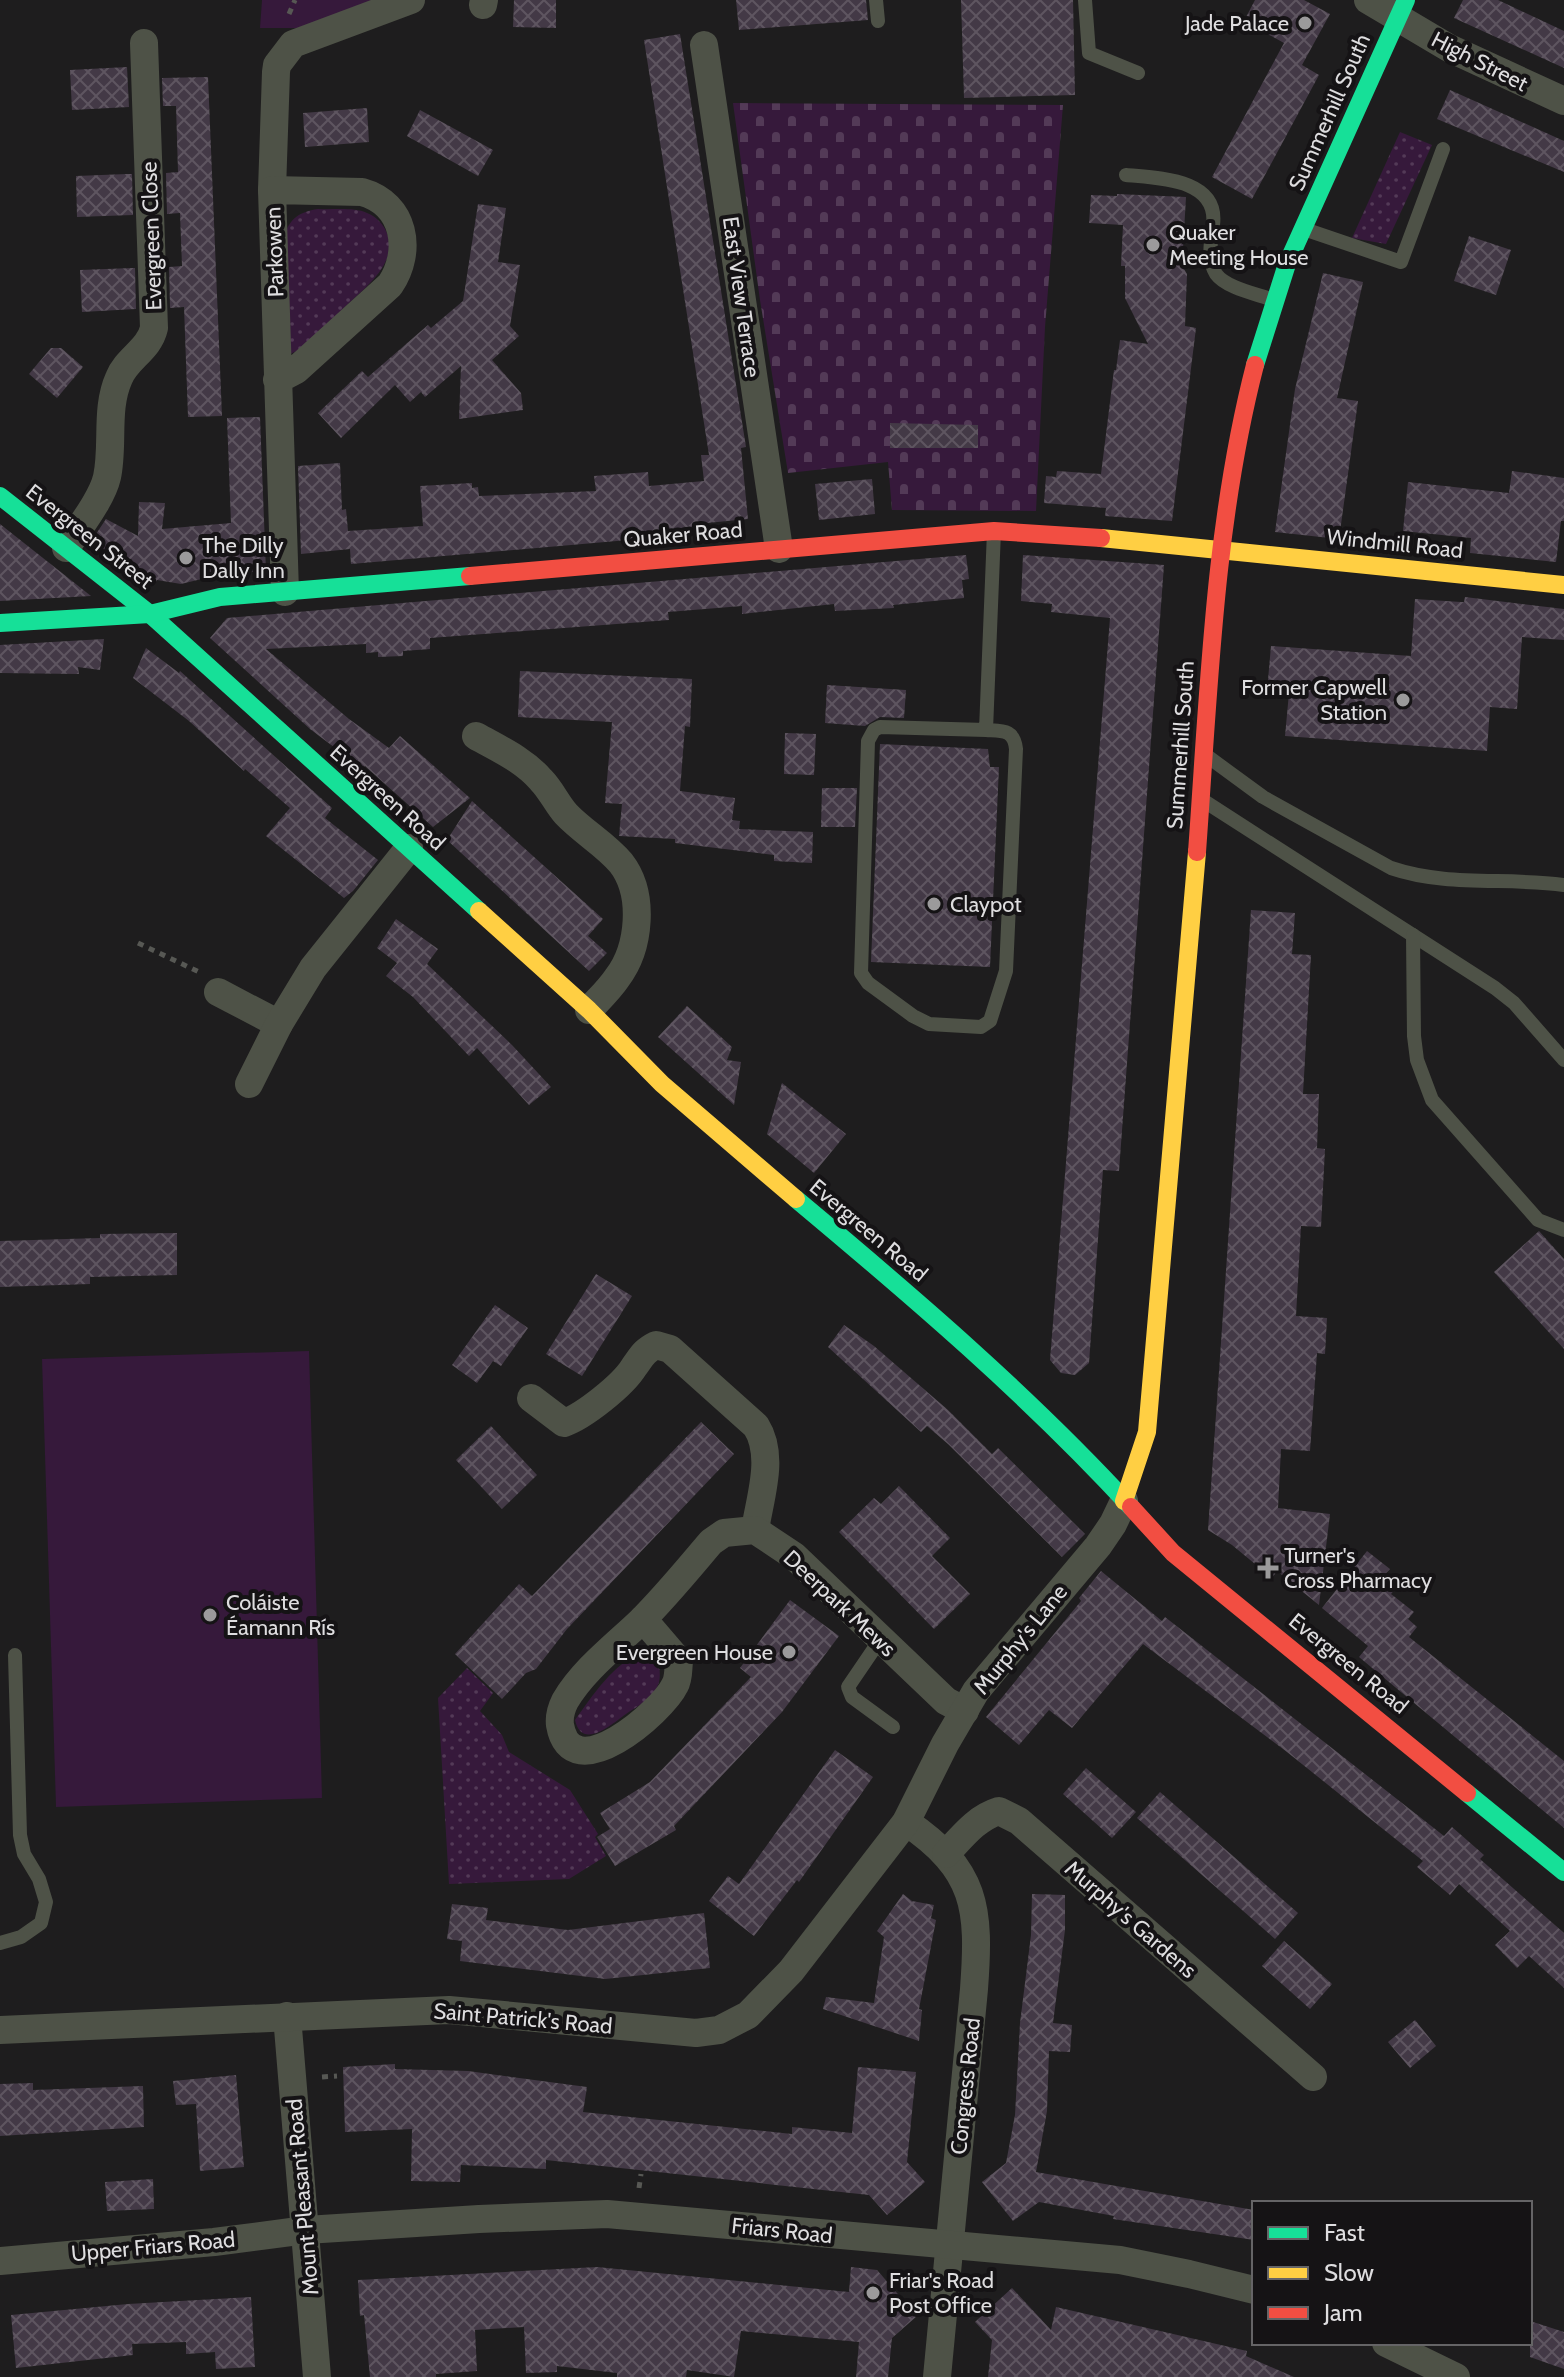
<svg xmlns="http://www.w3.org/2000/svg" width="1564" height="2377" font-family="Cabin,sans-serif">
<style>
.grass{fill:url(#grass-dots)}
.cemetery{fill:url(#cemetery-stones)}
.park{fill:#36193b}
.building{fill:url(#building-cross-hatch)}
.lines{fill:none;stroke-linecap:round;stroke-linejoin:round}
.path{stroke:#575854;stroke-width:5;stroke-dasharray:6 6;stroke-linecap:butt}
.lane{stroke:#4e5247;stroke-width:14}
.street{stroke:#4e5247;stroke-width:28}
.fast{stroke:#16e098;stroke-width:18}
.slow{stroke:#ffcf43;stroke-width:18}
.jam{stroke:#f24e42;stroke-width:18}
.poi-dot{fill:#9b9a9b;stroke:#151315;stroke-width:3}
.labels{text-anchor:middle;stroke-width:8;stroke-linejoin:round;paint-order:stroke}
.poi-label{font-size:22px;fill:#dedddf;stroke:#151315;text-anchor:start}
.street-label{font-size:22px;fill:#dedddf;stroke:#151315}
</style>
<defs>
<pattern id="grass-dots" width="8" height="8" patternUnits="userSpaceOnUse" patternTransform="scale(2)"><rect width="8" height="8" fill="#36193b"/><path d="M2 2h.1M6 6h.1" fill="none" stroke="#533a57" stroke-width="1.8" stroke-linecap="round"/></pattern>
<pattern id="cemetery-stones" width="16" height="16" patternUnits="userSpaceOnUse" patternTransform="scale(2)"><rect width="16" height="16" fill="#36193b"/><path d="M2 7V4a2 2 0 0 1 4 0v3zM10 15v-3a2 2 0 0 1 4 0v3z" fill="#533a57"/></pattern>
<pattern id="building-cross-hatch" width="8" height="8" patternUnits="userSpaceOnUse" patternTransform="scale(2)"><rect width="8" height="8" fill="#433946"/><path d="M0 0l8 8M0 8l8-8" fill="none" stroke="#5e5560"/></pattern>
</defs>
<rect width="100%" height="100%" fill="#1e1d1e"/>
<g class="grass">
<path d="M 1400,132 L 1432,145 L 1386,244 L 1352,238 Z"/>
<path d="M 318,209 C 333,210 354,207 367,213 C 375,216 381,222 385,229 C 402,260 366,287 346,306 C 330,322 312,346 290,354 L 284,235 C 291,218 299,212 318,209 Z"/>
<path d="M 642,1652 L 649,1652 L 659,1664 C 660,1673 661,1681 656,1689 C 650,1700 636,1707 626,1714 C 612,1724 582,1751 575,1720 C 593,1695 613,1664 642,1652 Z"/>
<path d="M 467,1668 L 493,1693 L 480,1711 L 502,1735 L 509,1752 L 570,1790 L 598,1834 L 595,1837 L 606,1856 L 569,1879 L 449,1884 L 438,1698 Z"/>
</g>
<path class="cemetery" d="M 733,103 L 1063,105 L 1045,327 L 1036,511 L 892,510 L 888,462 L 788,473 L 760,300 Z"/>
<g class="park">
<path d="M 262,0 L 374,0 L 300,28 L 260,28 Z"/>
<path d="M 309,1351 L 322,1798 L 56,1807 L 42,1359 Z"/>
</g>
<g class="building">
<path d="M 514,0 L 556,0 L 556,28 L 513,27 Z"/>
<path d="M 736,0 L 866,0 L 868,20 L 739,30 Z"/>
<path d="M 961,0 L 1073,0 L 1075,95 L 964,98 Z"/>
<path d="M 1255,0 L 1304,0 L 1330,14 L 1302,65 L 1319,75 L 1252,199 L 1212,177 L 1284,43 L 1244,21 Z"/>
<path d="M 1463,0 L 1498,0 L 1564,31 L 1564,68 L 1454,18 Z"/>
<path d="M 680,34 L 746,447 L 741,448 L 748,519 L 697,524 L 697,534 L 351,564 L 350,549 L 301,554 L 298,466 L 340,463 L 342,510 L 346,509 L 348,531 L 423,526 L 420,486 L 472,483 L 472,488 L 478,487 L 479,496 L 596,491 L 594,476 L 648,472 L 649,486 L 704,481 L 701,455 L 709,455 L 644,40 Z"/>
<path d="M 127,67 L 129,107 L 72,110 L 70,70 Z"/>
<path d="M 208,77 L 222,416 L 188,417 L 184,307 L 170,308 L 169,267 L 182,266 L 180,213 L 167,214 L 166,173 L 178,172 L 176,106 L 163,106 L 162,78 Z"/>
<path d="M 1450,90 L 1564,141 L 1564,172 L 1437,119 Z"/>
<path d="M 367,108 L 369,142 L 305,147 L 303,113 Z"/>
<path d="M 420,110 L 493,150 L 478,176 L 407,136 Z"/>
<path d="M 127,174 L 132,174 L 133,215 L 77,217 L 76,176 Z"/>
<path d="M 1117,194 L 1186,197 L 1182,266 L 1187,274 L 1185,326 L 1196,328 L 1172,521 L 1105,516 L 1106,508 L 1044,503 L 1046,476 L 1056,477 L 1057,471 L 1101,474 L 1114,370 L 1116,370 L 1120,340 L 1148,344 L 1125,298 L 1125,266 L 1121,266 L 1123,225 L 1089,223 L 1091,195 L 1117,196 Z"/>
<path d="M 478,204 L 506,208 L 498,262 L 520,265 L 510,326 L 519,336 L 492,360 L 521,393 L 523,410 L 459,419 L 461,366 L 425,397 L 421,392 L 410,402 L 395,385 L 341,438 L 318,413 L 362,371 L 368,377 L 428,325 L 431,328 L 463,301 Z"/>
<path d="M 1469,236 L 1511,250 L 1496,295 L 1454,281 Z"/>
<path d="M 132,268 L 135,268 L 136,309 L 82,312 L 80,270 Z"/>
<path d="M 1323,273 L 1363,282 L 1337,398 L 1358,401 L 1339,539 L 1275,532 L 1295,389 Z"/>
<path d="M 51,348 L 61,348 L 83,367 L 57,398 L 29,374 Z"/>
<path d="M 260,417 L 266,571 L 218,575 L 181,584 L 157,580 L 156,582 L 144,581 L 92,540 L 106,519 L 138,536 L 139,502 L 165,503 L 162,529 L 231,523 L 227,418 Z"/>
<path d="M 890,423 L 978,425 L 978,448 L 890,448 Z"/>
<path d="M 1512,471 L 1564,478 L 1564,521 L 1561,521 L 1556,562 L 1470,553 L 1471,538 L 1403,531 L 1408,482 L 1509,493 Z"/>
<path d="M 872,479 L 875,514 L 819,520 L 815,484 Z"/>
<path d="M 0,524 L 91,596 L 0,601 Z"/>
<path d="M 966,555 L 969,579 L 962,580 L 964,598 L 893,605 L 894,608 L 835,611 L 834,604 L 742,614 L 742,606 L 668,612 L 669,620 L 430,638 L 430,649 L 403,651 L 403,656 L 378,657 L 378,652 L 366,653 L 366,644 L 266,649 L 349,719 L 389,748 L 400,736 L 470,798 L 433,827 L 365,766 L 363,769 L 310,729 L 210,638 L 227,618 Z"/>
<path d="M 1023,555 L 1164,565 L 1119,1171 L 1103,1170 L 1089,1363 L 1075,1375 L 1061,1373 L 1050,1360 L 1110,618 L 1051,612 L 1052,604 L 1021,601 Z"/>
<path d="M 1465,597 L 1564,609 L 1564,640 L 1522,637 L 1517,709 L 1490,707 L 1487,751 L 1285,736 L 1289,693 L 1267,691 L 1271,646 L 1411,656 L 1415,599 L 1461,602 L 1464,602 Z"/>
<path d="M 104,639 L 100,670 L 78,667 L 79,674 L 0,673 L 0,645 Z"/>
<path d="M 146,648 L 179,673 L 180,671 L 332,808 L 325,818 L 378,860 L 353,891 L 344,898 L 266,836 L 290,808 L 245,769 L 244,771 L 189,721 L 133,678 Z"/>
<path d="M 520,671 L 692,679 L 690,727 L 685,726 L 680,791 L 735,798 L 732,820 L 740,821 L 739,829 L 813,832 L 812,863 L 774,861 L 774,855 L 675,843 L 675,839 L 619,836 L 622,804 L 605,803 L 612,722 L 518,717 Z"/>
<path d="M 827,685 L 906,690 L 904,718 L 880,717 L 865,726 L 825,723 Z"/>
<path d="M 785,733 L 816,734 L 814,775 L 784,774 Z"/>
<path d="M 880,744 L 988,749 L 990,767 L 999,767 L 990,967 L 871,962 Z"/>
<path d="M 822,788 L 857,788 L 855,827 L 821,827 Z"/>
<path d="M 472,801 L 603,919 L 588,936 L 607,953 L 589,971 L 447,840 Z"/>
<path d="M 1251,910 L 1295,913 L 1292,954 L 1311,955 L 1303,1094 L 1319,1094 L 1317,1148 L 1325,1149 L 1321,1227 L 1301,1226 L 1296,1316 L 1327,1318 L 1325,1354 L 1317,1353 L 1310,1451 L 1281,1449 L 1278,1508 L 1330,1514 L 1319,1605 L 1277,1571 L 1272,1578 L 1232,1545 L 1208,1530 Z"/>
<path d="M 396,919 L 438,949 L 427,964 L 512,1045 L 551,1087 L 529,1105 L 477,1048 L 469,1056 L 413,997 L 386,976 L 397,963 L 377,948 Z"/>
<path d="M 687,1006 L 732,1047 L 727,1060 L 741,1062 L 734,1105 L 658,1037 Z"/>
<path d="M 782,1083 L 846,1134 L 814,1173 L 767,1134 Z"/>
<path d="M 1539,1231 L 1564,1259 L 1564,1349 L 1494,1272 Z"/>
<path d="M 177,1233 L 177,1275 L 90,1277 L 90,1284 L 0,1287 L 0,1241 L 100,1238 L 100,1234 Z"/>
<path d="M 596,1274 L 632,1296 L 582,1376 L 546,1354 Z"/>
<path d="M 495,1305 L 528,1328 L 501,1366 L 493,1361 L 477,1383 L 452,1365 Z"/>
<path d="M 844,1325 L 874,1346 L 948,1410 L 992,1454 L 998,1448 L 1085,1534 L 1062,1557 L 948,1444 L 927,1426 L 921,1432 L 828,1347 Z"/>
<path d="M 701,1422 L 734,1454 L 567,1629 L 536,1669 L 526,1673 L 502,1699 L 455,1654 L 519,1584 L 532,1596 Z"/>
<path d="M 491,1426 L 537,1475 L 502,1509 L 456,1460 Z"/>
<path d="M 899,1486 L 950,1538 L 932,1556 L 970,1594 L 934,1629 L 839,1532 L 874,1498 L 881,1504 Z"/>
<path d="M 1367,1551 L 1390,1569 L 1383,1576 L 1397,1587 L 1391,1594 L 1414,1612 L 1408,1619 L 1417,1627 L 1409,1637 L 1564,1761 L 1564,1828 L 1359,1657 L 1368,1646 L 1322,1608 Z"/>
<path d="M 1101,1571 L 1162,1621 L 1165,1617 L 1444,1836 L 1452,1827 L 1484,1855 L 1480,1859 L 1564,1933 L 1564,1988 L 1529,1956 L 1517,1968 L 1495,1945 L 1510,1931 L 1459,1884 L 1450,1895 L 1417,1867 L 1423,1861 L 1287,1752 L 1143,1644 L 1072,1728 L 1049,1710 L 1019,1745 L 986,1717 L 1081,1601 L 1079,1598 Z"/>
<path d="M 790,1600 L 839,1636 L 782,1712 L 674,1826 L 676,1830 L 615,1866 L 597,1837 L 610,1829 L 600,1813 L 650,1782 L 751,1677 L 740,1668 Z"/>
<path d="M 835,1750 L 873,1777 L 799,1882 L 797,1880 L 754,1936 L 709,1901 L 728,1876 L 739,1884 Z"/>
<path d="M 1086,1768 L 1136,1812 L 1112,1838 L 1063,1794 Z"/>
<path d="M 1160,1792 L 1298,1913 L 1275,1939 L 1137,1818 Z"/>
<path d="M 903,1894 L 912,1901 L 934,1905 L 931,1918 L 936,1920 L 919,2009 L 922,2010 L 919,2041 L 823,2009 L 826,1997 L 874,2003 L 884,1937 L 877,1931 Z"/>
<path d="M 1032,1894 L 1065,1895 L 1065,1930 L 1053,2023 L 1072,2025 L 1070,2052 L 1049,2051 L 1047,2111 L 1036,2172 L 1254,2210 L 1254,2240 L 1113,2219 L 1114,2216 L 1039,2202 L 1013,2221 L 982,2182 L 1006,2163 L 1015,2115 L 1020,2023 L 1031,1935 Z"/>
<path d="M 452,1904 L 488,1908 L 486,1920 L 568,1930 L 704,1913 L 710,1968 L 605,1979 L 460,1961 L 462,1941 L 447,1939 Z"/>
<path d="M 1284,1941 L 1332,1984 L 1310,2009 L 1262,1966 Z"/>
<path d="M 1415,2020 L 1436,2046 L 1410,2068 L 1388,2042 Z"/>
<path d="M 395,2064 L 395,2069 L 468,2071 L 587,2087 L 583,2112 L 792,2134 L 792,2127 L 852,2133 L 858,2067 L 916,2072 L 907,2162 L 925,2182 L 887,2215 L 869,2195 L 546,2160 L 546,2169 L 461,2165 L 460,2182 L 411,2181 L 412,2129 L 345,2132 L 343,2067 Z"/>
<path d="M 236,2075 L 244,2167 L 200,2171 L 196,2104 L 176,2105 L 173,2081 Z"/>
<path d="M 33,2083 L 33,2090 L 143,2086 L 144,2127 L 0,2136 L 0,2084 Z"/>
<path d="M 153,2179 L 154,2209 L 107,2211 L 105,2182 Z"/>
<path d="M 597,2267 L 849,2292 L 851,2267 L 877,2270 L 917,2316 L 892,2338 L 888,2377 L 856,2377 L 859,2342 L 741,2331 L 734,2377 L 687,2370 L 686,2377 L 617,2377 L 617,2373 L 557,2366 L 557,2372 L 526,2373 L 524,2327 L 475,2330 L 477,2371 L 436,2374 L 436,2377 L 370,2377 L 364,2315 L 360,2316 L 358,2280 Z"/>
<path d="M 1012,2288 L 1051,2330 L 1056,2307 L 1247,2351 L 1246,2356 L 1294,2377 L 988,2377 L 992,2340 L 975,2322 Z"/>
<path d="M 251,2297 L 255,2367 L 216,2369 L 215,2352 L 186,2354 L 186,2342 L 132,2344 L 133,2355 L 16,2368 L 11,2315 L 128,2304 Z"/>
<path d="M 1530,2321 L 1564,2332 L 1564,2369 L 1530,2357 Z"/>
</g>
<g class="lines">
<g class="path">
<path d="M 289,14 L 295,0"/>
<path d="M 138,943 L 199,972"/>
<path d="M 322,2077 L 337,2076"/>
<path d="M 639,2188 L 641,2174"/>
</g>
<g class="lane">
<path d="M 876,0 L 878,21"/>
<path d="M 1085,0 L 1089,53 L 1138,73"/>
<path d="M 1126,175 C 1157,178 1219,178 1213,225 C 1211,241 1207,259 1216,274 C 1226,288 1257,294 1273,300"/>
<path d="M 1304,229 L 1401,262 L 1443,149"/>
<path d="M 986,730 L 880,727 L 874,730 L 868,741 L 861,973 L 868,983 L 913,1016 L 929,1024 L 981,1027 L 990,1021 L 1006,971 L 1016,749 C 1014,729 1002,731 986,730 L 994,531"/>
<path d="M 1207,756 L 1263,797 L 1391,868 C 1447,887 1506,877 1564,885"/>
<path d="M 1204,801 L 1495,988 L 1514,1003 L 1564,1060"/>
<path d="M 1413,935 L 1414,1036 L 1417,1060 L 1432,1100 L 1538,1220 L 1564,1230"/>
<path d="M 880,1640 L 848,1687 L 852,1697 L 893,1727"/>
<path d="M 0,1943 L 21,1937 L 41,1923 L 46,1902 L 39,1879 L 24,1854 L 20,1835 L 15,1655"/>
</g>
<g class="street">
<path d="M 1368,0 L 1449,48 L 1564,101"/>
<path d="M 483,5 L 484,0"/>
<path d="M 704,45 L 779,549"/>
<path d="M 272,190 L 276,72 L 277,65 L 293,44 L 411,0"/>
<path d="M 277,380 L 296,370 L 390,285 C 413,251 405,204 362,192 L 272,190 L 285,592"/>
<path d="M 66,548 C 78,529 102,499 107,477 C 114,445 105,409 119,378 C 127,358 149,350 154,328 L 144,43"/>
<path d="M 476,736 C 499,749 524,760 541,780 C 551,790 557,804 566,814 C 583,832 605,844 621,863 C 645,894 640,948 617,978 C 609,990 598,1000 589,1010"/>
<path d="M 218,992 L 279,1024"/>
<path d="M 249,1084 L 279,1024 L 313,968 L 409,848"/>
<path d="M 531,1398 L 564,1423 C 584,1416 623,1385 634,1367 C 642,1356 644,1351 656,1345 L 670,1349 L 756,1426 C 775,1456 760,1497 755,1530"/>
<path d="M 643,1619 L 679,1661 C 678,1669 679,1678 675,1685 C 662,1712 571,1791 560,1725 C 559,1717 561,1709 565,1701 C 583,1670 616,1645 641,1621 C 666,1596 688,1569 711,1542 L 724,1533 L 755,1530 L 794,1556 L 946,1701 L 965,1711"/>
<path d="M 906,1822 C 977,1870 980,1908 974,1989 L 937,2377"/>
<path d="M 946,1854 C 962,1837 976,1818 999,1811 L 1019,1821 L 1313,2077"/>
<path d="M 287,2016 L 317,2377"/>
<path d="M 0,2030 L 449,2010 L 696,2033 L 719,2030 L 748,2015 L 791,1971 L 906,1822 L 945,1744 L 976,1691 L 1098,1546 L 1113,1524 L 1124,1501"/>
<path d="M 0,2261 L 214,2242 L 306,2230 L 479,2219 L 607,2214 L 1120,2260 L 1189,2274 L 1254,2290"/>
<path d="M 1386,2343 L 1456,2377"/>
</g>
<g class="fast">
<path d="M 1255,365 L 1287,264 L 1406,0"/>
<path d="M 0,496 L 150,614 L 479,911"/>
<path d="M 0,623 L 150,614 L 220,597 L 470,576"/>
<path d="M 796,1199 C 912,1296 1028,1395 1131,1507"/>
<path d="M 1467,1793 L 1564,1872"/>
</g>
<g class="slow">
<path d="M 1101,538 L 1564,585"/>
<path d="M 479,911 L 589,1010 L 662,1084 L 796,1199"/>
<path d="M 1124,1501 L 1147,1432 L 1197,852"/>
</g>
<g class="jam">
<path d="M 470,576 L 994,531 L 1101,538"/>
<path d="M 1197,852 C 1209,689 1214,524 1255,365"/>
<path d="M 1131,1507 L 1173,1553 L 1467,1793"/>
</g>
</g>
<g class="poi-dot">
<circle cx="1305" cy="23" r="8"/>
<circle cx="1153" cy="245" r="8"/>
<circle cx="186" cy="558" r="8"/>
<circle cx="1403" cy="700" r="8"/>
<circle cx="934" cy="904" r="8"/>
<path d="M1264 1556h8v8h8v8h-8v8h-8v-8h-8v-8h8z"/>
<circle cx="210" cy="1615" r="8"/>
<circle cx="789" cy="1652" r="8"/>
<circle cx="873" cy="2293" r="8"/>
</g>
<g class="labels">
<g class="poi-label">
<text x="1289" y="31" text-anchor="end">Jade Palace</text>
<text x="1169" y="240">Quaker<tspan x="1169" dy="25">Meeting House</tspan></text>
<text x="202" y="553">The Dilly<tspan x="202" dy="25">Dally Inn</tspan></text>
<text x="1387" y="695" text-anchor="end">Former Capwell<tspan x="1387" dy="25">Station</tspan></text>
<text x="950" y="912">Claypot</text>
<text x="1284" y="1563">Turner's<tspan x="1284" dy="25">Cross Pharmacy</tspan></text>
<text x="226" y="1610">Coláiste<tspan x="226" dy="25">Éamann Rís</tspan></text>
<text x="773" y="1660" text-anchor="end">Evergreen House</text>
<text x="889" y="2288">Friar's Road<tspan x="889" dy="25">Post Office</tspan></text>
</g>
<g class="street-label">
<text transform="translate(1480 61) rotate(27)" y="8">High Street</text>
<text transform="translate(1329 112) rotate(-66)" y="8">Summerhill South</text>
<text transform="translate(151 236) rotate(-92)" y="8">Evergreen Close</text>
<text transform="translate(274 252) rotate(-92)" y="8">Parkowen</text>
<text transform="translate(742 297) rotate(82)" y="8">East View Terrace</text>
<text transform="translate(683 534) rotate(-5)" y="8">Quaker Road</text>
<text transform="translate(90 536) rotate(38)" y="8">Evergreen Street</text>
<text transform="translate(1395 543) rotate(6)" y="8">Windmill Road</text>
<text transform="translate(1180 745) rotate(-86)" y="8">Summerhill South</text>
<text transform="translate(388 797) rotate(42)" y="8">Evergreen Road</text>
<text transform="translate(869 1230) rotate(40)" y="8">Evergreen Road</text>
<text transform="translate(840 1603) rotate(43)" y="8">Deerpark Mews</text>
<text transform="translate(1020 1639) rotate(-51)" y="8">Murphy's Lane</text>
<text transform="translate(1349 1663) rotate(39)" y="8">Evergreen Road</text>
<text transform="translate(1131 1919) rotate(41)" y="8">Murphy's Gardens</text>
<text transform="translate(523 2018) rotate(5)" y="8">Saint Patrick's Road</text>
<text transform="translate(965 2086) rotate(-84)" y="8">Congress Road</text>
<text transform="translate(302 2197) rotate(-95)" y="8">Mount Pleasant Road</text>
<text transform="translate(782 2230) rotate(6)" y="8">Friars Road</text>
<text transform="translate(153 2246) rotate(-5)" y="8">Upper Friars Road</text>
</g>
</g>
<rect x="1252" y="2201" width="280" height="144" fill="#151315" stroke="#656466" stroke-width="2"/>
<rect x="1268" y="2227" width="40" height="12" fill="#16e098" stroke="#656466" stroke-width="2"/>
<text x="1324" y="2241" font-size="24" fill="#dedddf">Fast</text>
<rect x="1268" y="2267" width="40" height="12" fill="#ffcf43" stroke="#656466" stroke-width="2"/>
<text x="1324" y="2281" font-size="24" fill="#dedddf">Slow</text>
<rect x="1268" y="2307" width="40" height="12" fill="#f24e42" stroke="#656466" stroke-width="2"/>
<text x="1324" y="2321" font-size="24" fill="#dedddf">Jam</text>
</svg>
